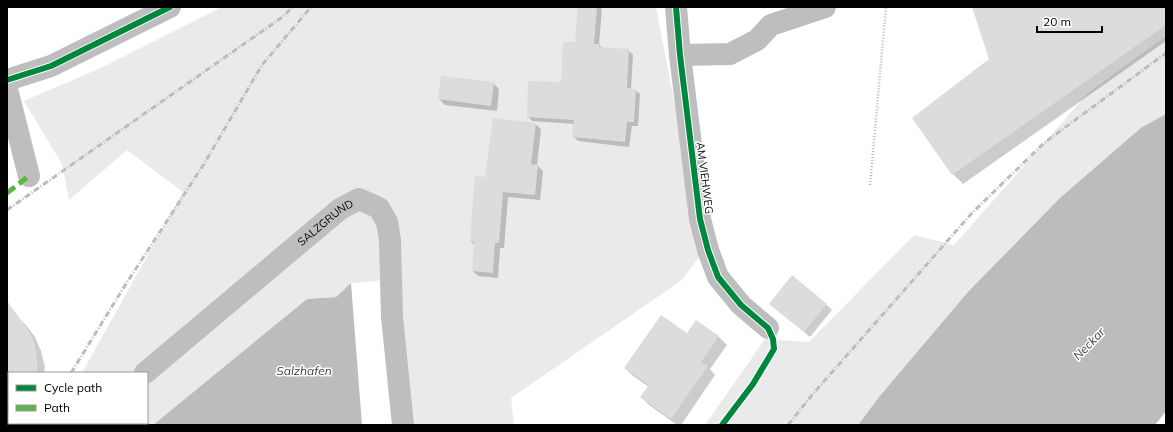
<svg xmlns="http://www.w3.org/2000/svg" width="1173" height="432" font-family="Mulish,sans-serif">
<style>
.green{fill:#eaeaea}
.water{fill:#bcbcbc}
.shadow{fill:#0003}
.building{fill:#dcdcdc}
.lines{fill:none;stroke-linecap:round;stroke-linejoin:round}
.path{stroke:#b8b8b8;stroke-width:2.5;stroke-dasharray:1 2;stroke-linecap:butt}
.minor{stroke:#bebebe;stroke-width:22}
.rail{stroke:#bdbdbd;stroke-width:3;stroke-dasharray:6 2 1 2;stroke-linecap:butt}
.quiet{stroke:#58b947;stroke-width:5;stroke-dasharray:10 5;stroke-linecap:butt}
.cycleway-casing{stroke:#fff;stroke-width:8}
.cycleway{stroke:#00873e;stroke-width:6}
.labels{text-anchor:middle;stroke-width:3;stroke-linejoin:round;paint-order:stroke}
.street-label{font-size:11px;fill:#000;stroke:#fff}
.water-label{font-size:12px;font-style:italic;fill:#404040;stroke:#fff}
</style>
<rect width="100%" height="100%" fill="#fff"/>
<g class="green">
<path d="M 222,7 L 656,7 L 703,252 L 682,280 L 511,398 L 514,425 L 410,425 L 385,280 L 351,283 L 336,297 L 307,299 L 153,425 L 26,425 L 30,423 L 147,423 L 147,373 L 82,373 L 183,192 L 127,150 L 69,200 L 62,164 L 24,101 L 103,67 Z"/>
<path d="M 1166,36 L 1166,114 L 1142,127 L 967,293 L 879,397 L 858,425 L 705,425 L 765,339 L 809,342 L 914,235 L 954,245 L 1088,93 Z"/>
</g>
<g class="water">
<path d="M 1166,114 L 1166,411 L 1155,425 L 858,425 L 879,397 L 967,293 L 1060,198 L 1142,127 Z"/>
<path d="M 351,283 L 362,425 L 153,425 L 307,299 L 336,297 Z"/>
</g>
<g class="shadow">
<path d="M 579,7 L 599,7 L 602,9 L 599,44 L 603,49 L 628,50 L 633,55 L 631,89 L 635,90 L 640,94 L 638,126 L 632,126 L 629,147 L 578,141 L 573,136 L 575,124 L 532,121 L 528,116 L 562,83 L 576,44 Z"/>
<path d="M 973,7 L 1166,7 L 1166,41 L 963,184 L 953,174 L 913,118 L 991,60 Z"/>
<path d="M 493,83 L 499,89 L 497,111 L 445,105 L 439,99 Z"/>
<path d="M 535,124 L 541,129 L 537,165 L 543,171 L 540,200 L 508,197 L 504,248 L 500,248 L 498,278 L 478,276 L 473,271 L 474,245 L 471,241 L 486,178 Z"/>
<path d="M 826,304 L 832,310 L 810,337 L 776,309 Z"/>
<path d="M 7,308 L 26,325 L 35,337 L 41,351 L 45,367 L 44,373 L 9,373 L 9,423 L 23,423 L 21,425 L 7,425 Z"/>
<path d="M 696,321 L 719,337 L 727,345 L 710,369 L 715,375 L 681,425 L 677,425 L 649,405 L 641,397 L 649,387 L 633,376 L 625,368 L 687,334 Z"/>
</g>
<g class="building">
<path d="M 578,7 L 597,7 L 594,44 L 600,44 L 599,47 L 629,49 L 627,88 L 636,89 L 634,122 L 627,122 L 625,142 L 572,137 L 574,120 L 527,117 L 528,81 L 561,82 L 563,42 L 575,42 Z"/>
<path d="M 972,7 L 1166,7 L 1166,25 L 952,175 L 912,118 L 989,59 Z"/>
<path d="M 441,76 L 494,82 L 491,106 L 438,99 Z"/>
<path d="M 493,118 L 536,123 L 531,164 L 538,165 L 535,195 L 503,192 L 499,243 L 495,243 L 493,273 L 472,271 L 474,242 L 470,241 L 475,176 L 485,177 Z"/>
<path d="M 792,275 L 827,304 L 804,332 L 769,304 Z"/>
<path d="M 7,301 L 27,328 L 34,342 L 37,358 L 37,373 L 7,373 Z"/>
<path d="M 661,315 L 687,333 L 696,320 L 719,336 L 701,362 L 708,366 L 671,419 L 640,397 L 649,385 L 624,368 Z"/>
</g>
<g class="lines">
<path class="path" d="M 870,185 L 886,7"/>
<g class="minor">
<path d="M 676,7 L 680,55 L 700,219 L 708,250 L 718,277 L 741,305 L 768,328"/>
<path d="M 680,55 L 730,54 L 757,40 L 771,25 L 825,7"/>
<path d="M 7,80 L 51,66 L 170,7"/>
<path d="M 7,89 L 29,176"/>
<path id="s1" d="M 145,373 L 340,209 L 359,199 L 379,208 L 387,222 L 390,240 L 392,317 L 403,425"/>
<path d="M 22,425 L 26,423"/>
<path d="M 67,425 L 70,423"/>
</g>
<g class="rail">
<path d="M 7,210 L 281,18 L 293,7"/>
<path d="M 71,373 L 124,287 L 204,164 L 262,65 L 311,7"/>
<path d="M 38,425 L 40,423"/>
<path d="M 788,425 L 812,395 L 972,213 L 1044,143 L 1166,53"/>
</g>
<path class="quiet" d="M 7,193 L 29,176"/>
<defs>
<g id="cycleway">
<path d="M 676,7 L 680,55 L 700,219 L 708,250 L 718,277 L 741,305 L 768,328 L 773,339 L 774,349 L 753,384 L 722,425"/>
<path d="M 7,80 L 51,66 L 170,7"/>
</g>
</defs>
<use href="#cycleway" class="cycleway-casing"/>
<use href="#cycleway" class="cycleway"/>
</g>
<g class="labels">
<g class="street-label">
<text transform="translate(705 178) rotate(83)" y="4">AM VIEHWEG</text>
<text dy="4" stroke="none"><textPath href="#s1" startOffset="235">SALZGRUND</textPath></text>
</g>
<g class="water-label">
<text transform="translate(1089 344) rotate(-46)" y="4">Neckar</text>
<text x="304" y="375">Salzhafen</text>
</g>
</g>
<rect width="1173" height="432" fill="none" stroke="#000000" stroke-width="16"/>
<rect x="8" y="372" width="140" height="52" fill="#ffffff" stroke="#999999"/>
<rect x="16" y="385" width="20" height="6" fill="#00873e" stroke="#999999"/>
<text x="44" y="392" font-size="12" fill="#000000">Cycle path</text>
<rect x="16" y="405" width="20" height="6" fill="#58b947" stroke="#999999"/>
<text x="44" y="412" font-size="12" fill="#000000">Path</text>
<path d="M1037 26v6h65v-6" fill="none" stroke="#000000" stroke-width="2"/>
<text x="1043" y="26" font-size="12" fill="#000000" stroke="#ffffff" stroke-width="3" paint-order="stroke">20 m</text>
</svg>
